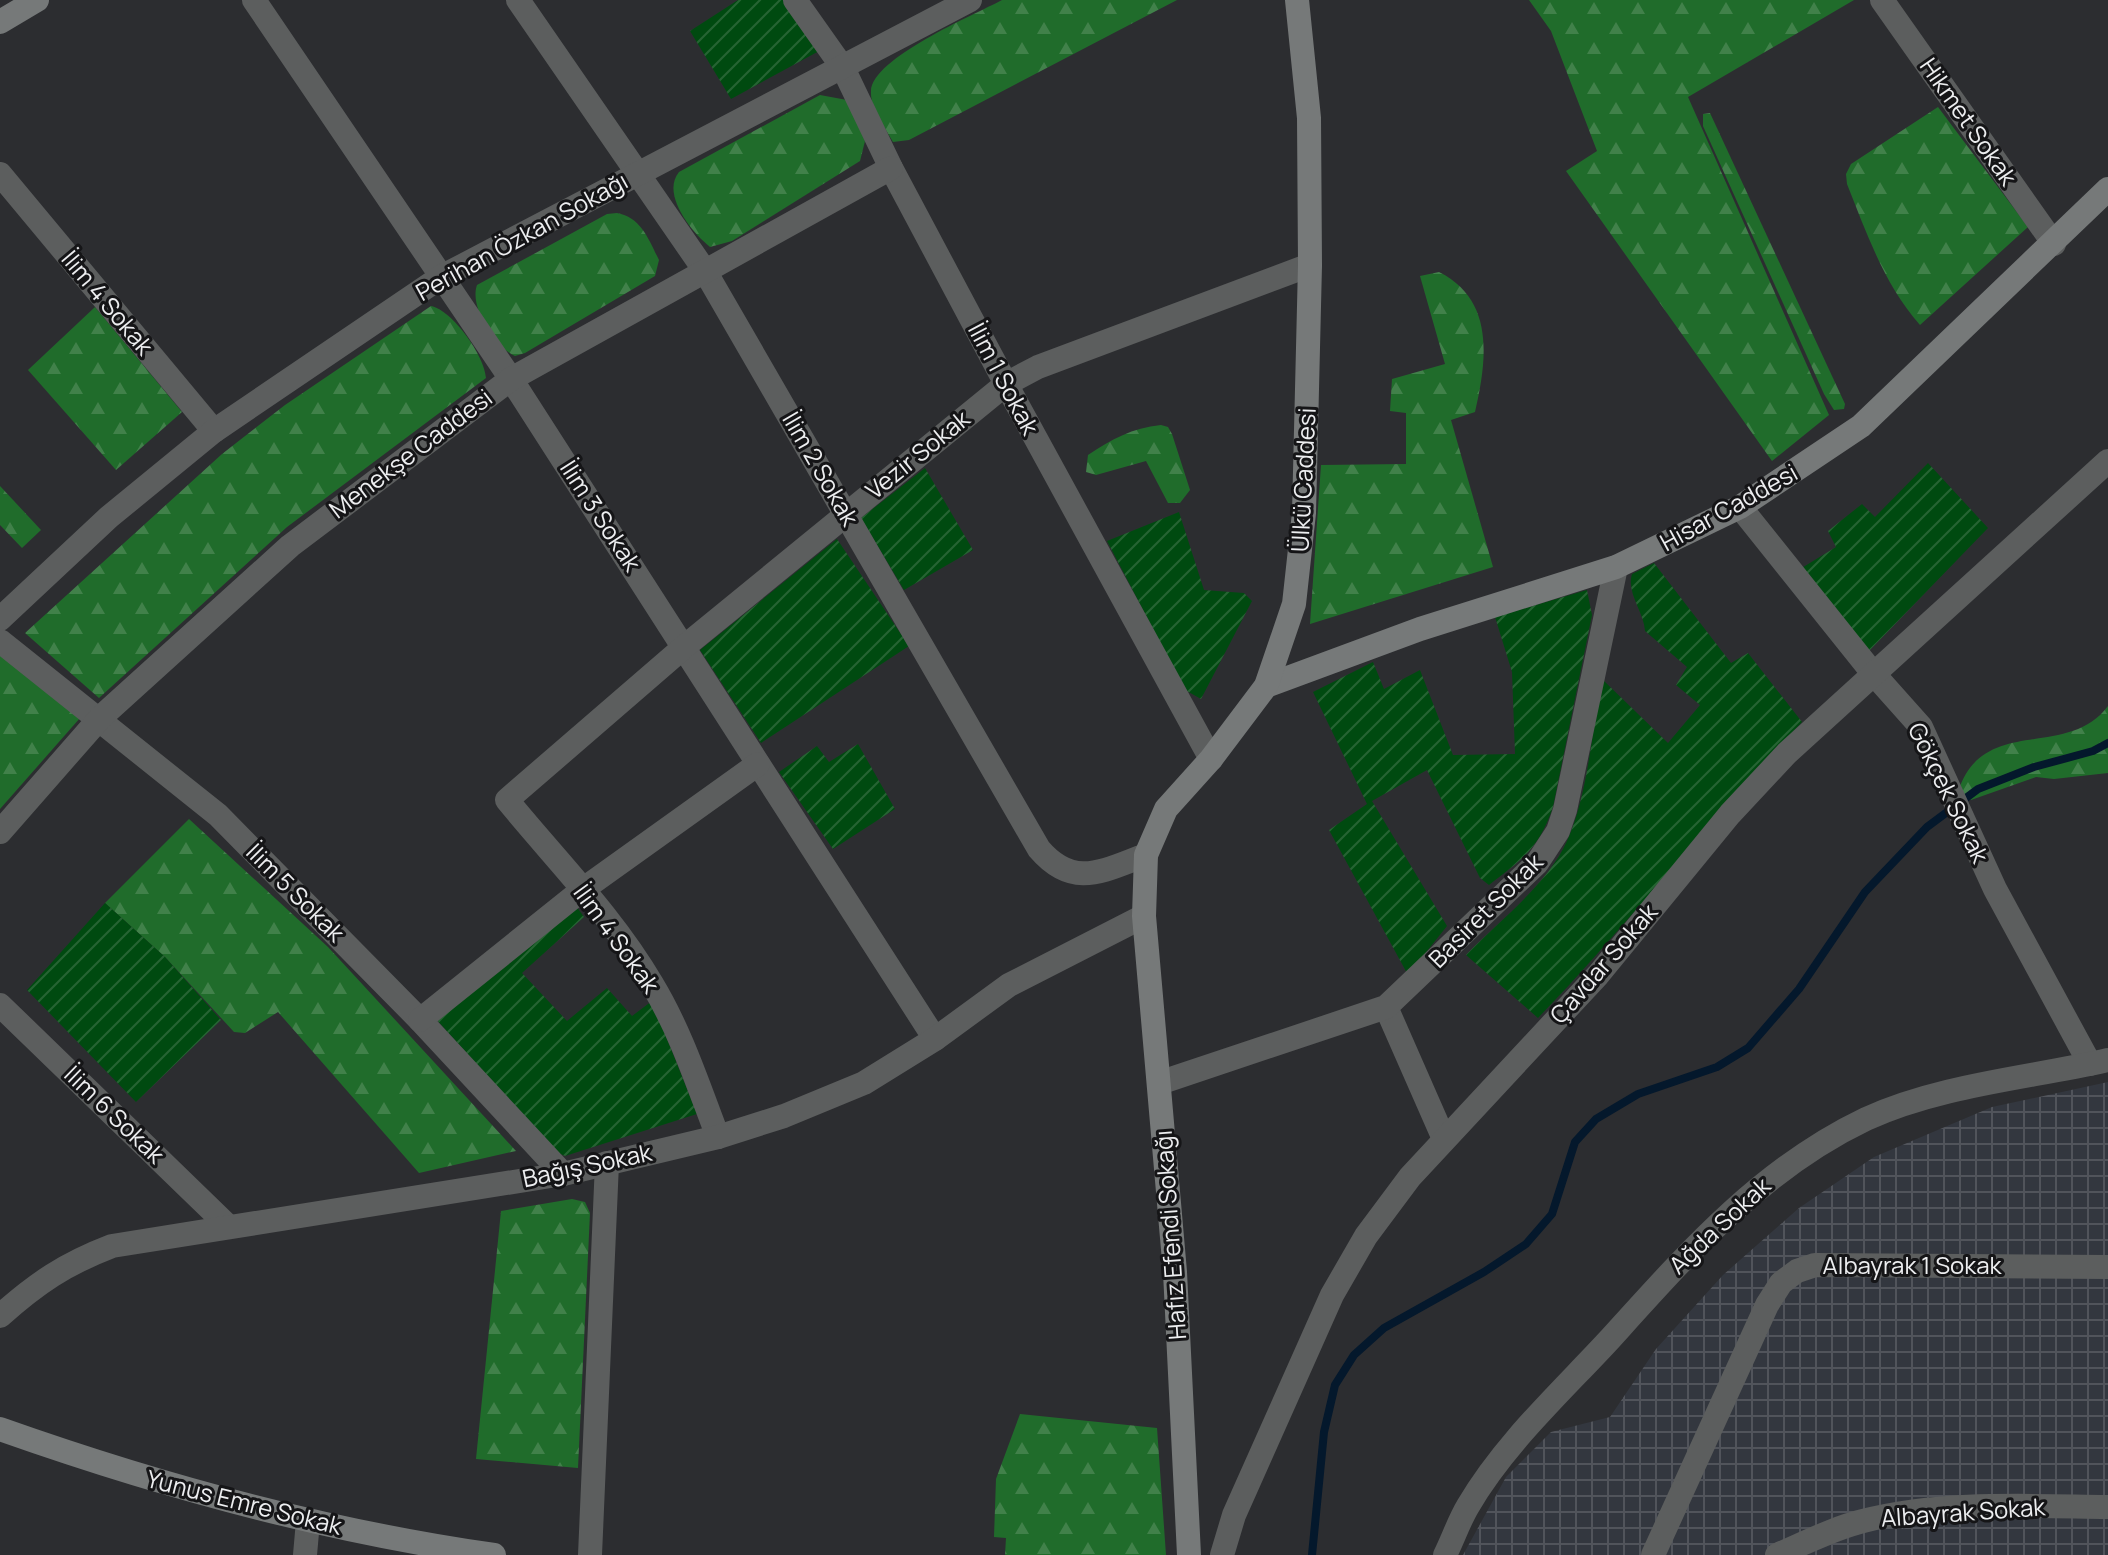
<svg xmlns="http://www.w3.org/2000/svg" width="2108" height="1555" font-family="Manrope,sans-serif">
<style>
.industrial{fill:url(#industrial-grid)}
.forest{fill:url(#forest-firs)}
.garden{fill:url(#garden-furrows)}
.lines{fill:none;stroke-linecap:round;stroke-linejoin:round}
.stream{stroke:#04182c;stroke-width:8}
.street{stroke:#5c5e5e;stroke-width:24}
.secondary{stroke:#767979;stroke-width:24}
.labels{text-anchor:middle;stroke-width:6;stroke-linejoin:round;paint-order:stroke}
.street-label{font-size:24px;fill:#edeef0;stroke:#151517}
</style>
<defs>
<pattern id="industrial-grid" width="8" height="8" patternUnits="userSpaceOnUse" patternTransform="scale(2)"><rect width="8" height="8" fill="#33373f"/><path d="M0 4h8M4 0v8" fill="none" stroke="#51545b"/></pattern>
<pattern id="forest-firs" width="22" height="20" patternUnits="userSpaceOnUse" patternTransform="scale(2)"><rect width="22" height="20" fill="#206c2b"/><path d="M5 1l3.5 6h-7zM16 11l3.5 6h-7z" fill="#41814a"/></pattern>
<pattern id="garden-furrows" width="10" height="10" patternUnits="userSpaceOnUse" patternTransform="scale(2)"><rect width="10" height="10" fill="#004a10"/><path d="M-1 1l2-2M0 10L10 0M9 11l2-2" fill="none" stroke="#266433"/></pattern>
</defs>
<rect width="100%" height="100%" fill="#2c2d30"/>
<path class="industrial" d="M 2108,1082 L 2108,1555 L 1463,1555 L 1506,1477 L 1551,1432 L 1610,1417 L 1656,1349 L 1723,1275 L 1799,1208 L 1874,1157 L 1992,1107 Z"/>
<g class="forest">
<path d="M 1002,0 L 1177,0 L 909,140 L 893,142 C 885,127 870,108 871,91 C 872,58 974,15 1002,0 Z"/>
<path d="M 1529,0 L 1854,0 L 1688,97 L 1829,415 L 1772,461 L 1566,171 L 1597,151 L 1551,31 Z"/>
<path d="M 820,95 L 847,100 L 865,141 L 860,161 L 732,241 L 710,247 C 691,232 661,194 679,172 Z"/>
<path d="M 1938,107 L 2028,227 L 1920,325 C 1884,284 1867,234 1847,184 L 1846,174 L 1851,164 Z"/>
<path d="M 1710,113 L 1845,404 L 1844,409 L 1834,410 L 1824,394 L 1703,126 L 1703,114 Z"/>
<path d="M 617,213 C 641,217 649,240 659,260 L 655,276 L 525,353 L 515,356 C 495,347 469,307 477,285 L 607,214 Z"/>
<path d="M 1439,272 C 1495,300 1487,360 1475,412 L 1451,420 L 1493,567 L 1310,624 L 1321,465 L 1406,464 L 1406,413 L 1390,411 L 1392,379 L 1445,364 L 1420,276 Z"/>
<path d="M 431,306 C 452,310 485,356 486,378 L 287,527 L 99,698 L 25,633 L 222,454 L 285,405 Z"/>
<path d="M 95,307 L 182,412 L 116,470 L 28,370 Z"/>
<path d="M 1161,425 L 1168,427 L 1172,434 L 1190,490 L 1180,503 L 1168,503 L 1146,461 L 1096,475 L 1086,472 L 1088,455 C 1112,439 1132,428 1161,425 Z"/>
<path d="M 0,486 L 41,530 L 22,548 L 0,525 Z"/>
<path d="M 0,649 L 80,718 L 0,809 Z"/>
<path d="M 2108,706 L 2108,773 L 2054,779 L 2036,777 L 1971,800 L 1959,789 C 1985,715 2068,760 2108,706 Z"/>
<path d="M 189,819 L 328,947 L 516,1151 L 419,1173 L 278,1012 L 245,1033 L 234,1032 L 165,957 L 105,903 Z"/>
<path d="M 572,1199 L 585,1202 L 590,1213 L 578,1468 L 476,1459 L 501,1211 Z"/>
<path d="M 1020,1414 L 1157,1428 L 1166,1555 L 1005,1555 L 1006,1538 L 994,1537 L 996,1479 Z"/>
</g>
<g class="garden">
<path d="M 738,0 L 785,0 L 821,50 L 731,99 L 690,31 Z"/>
<path d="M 1928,463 L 1988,528 L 1868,652 L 1800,569 L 1836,547 L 1828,531 L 1862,504 L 1875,517 Z"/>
<path d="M 925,468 L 973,550 L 904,590 L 861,518 Z"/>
<path d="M 1179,512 L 1204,590 L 1244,593 L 1252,601 L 1201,699 L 1185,690 L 1107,541 Z"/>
<path d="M 837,539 L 909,646 L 761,743 L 700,650 Z"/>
<path d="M 1654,563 L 1731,663 L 1748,653 L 1802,722 C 1710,818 1630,923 1538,1018 L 1466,955 C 1499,921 1547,885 1567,841 C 1588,795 1592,729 1602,679 L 1668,743 L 1700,705 L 1676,685 L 1687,667 L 1645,631 C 1644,612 1626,593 1632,574 Z"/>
<path d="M 1587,590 L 1592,615 L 1553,807 C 1539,848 1523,859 1489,885 L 1480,878 L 1427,770 L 1372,801 L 1447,926 L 1408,975 L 1329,830 L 1367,804 L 1313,692 L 1373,662 L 1384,689 L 1420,670 L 1453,755 L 1515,754 L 1512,672 L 1495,617 Z"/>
<path d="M 858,744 L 895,809 L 833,849 L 779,772 L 817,746 L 829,762 Z"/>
<path d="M 105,903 L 165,957 L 221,1020 L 136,1102 L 27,990 Z"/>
<path d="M 574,903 L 584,917 L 522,973 L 567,1021 L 607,988 L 632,1016 L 652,1001 L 697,1114 L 565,1156 L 556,1152 L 435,1018 Z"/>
</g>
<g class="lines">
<path class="stream" d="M 1312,1555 L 1324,1432 L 1335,1385 L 1354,1355 L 1384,1328 L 1484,1272 L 1526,1244 L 1552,1214 L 1575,1142 L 1596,1119 L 1638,1094 L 1717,1067 L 1748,1048 L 1799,989 L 1865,892 L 1927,827 L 1978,789 L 2034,767 L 2093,751 L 2108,743"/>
<g class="street">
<path d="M 254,0 L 511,379 L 935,1039"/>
<path d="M 518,0 L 705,271 L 1039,849 C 1074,890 1104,870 1146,855"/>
<path d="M 795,0 L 843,68 L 891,168 L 1006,384 L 1211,759"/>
<path d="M 1882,0 L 2054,244"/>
<path d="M 0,174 L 214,431"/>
<path d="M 1740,507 L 1872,672 L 1921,727 L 1995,889 L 2090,1064"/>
<path d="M 0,619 L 109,517 L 214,431 L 441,277 L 970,0"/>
<path d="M 0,641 L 218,815 L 420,1020 L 563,1174"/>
<path d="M 0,832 L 100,718 L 290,546 L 511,379 L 891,168"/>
<path d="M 0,1005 L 228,1226"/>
<path d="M 1386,1007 L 1444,1139"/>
<path d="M 420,1020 L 582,890 L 758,764"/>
<path d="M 1159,1083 L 1386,1007 L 1537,863 L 1558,831 L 1565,810 L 1616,567"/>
<path d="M 718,1137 C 698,1085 681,1032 652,984 C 613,917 556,860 507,800 L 684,647 L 1006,384 L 1038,367 L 1310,265"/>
<path d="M 0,1316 C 37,1283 65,1264 112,1246 L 563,1174 L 718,1137 L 784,1116 L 864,1083 L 935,1039 L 1009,985 L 1144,916"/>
<path d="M 305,1555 L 308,1521"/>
<path d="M 590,1555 L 607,1163"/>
<path d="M 1222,1555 L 1234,1515 L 1332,1295 L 1366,1236 L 1410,1177 L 1598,975 L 1730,814 L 1787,753 L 2108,461"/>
<path d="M 1445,1555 C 1453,1539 1459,1521 1468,1506 C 1504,1444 1562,1391 1610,1339 C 1687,1254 1761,1169 1866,1119 C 1940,1085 2029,1078 2108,1060"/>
<path d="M 1653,1555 L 1767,1305 L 1781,1283 L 1797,1271 L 1815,1265 L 2108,1267"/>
<path d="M 1777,1555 C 1805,1543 1834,1528 1863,1521 C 1941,1501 2028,1506 2108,1507"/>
</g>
<g class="secondary">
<path d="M 0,22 L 37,0"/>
<path d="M 1266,686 L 1420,629 L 1616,567 L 1740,507 L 1861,426 L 2108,189"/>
<path d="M 0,1429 C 161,1486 325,1531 494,1555"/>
<path d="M 1189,1555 L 1175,1272 L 1144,916 L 1146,855 L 1166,809 L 1211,759 L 1266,686 L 1294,604 L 1304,513 L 1310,265 L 1309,118 L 1297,0"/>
</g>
</g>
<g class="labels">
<g class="street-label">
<text transform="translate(1968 122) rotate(55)" y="8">Hikmet Sokak</text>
<text transform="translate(522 237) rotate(-29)" y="8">Perihan Özkan Sokağı</text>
<text transform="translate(107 303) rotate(50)" y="8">İlim 4 Sokak</text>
<text transform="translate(1003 379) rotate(62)" y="8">İlim 1 Sokak</text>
<text transform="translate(411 454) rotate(-37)" y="8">Menekşe Caddesi</text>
<text transform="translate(918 455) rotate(-39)" y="8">Vezir Sokak</text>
<text transform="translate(820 469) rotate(60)" y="8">İlim 2 Sokak</text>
<text transform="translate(1304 480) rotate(-87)" y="8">Ülkü Caddesi</text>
<text transform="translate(1729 508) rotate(-29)" y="8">Hisar Caddesi</text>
<text transform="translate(600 516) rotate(57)" y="8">İlim 3 Sokak</text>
<text transform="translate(1948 793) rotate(64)" y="8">Gökçek Sokak</text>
<text transform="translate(295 893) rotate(45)" y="8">İlim 5 Sokak</text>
<text transform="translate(1486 911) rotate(-45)" y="8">Basiret Sokak</text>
<text transform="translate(616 939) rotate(54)" y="8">İlim 4 Sokak</text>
<text transform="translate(1604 964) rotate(-49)" y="8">Çavdar Sokak</text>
<text transform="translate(114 1115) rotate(44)" y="8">İlim 6 Sokak</text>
<text transform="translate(587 1166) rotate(-12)" y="8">Bağış Sokak</text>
<text transform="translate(1720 1226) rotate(-43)" y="8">Ağda Sokak</text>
<text transform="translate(1171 1235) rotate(-94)" y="8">Hafız Efendi Sokağı</text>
<text x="1912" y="1274">Albayrak 1 Sokak</text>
<text transform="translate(244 1503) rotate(14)" y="8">Yunus Emre Sokak</text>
<text transform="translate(1963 1513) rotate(-4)" y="8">Albayrak Sokak</text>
</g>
</g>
</svg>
